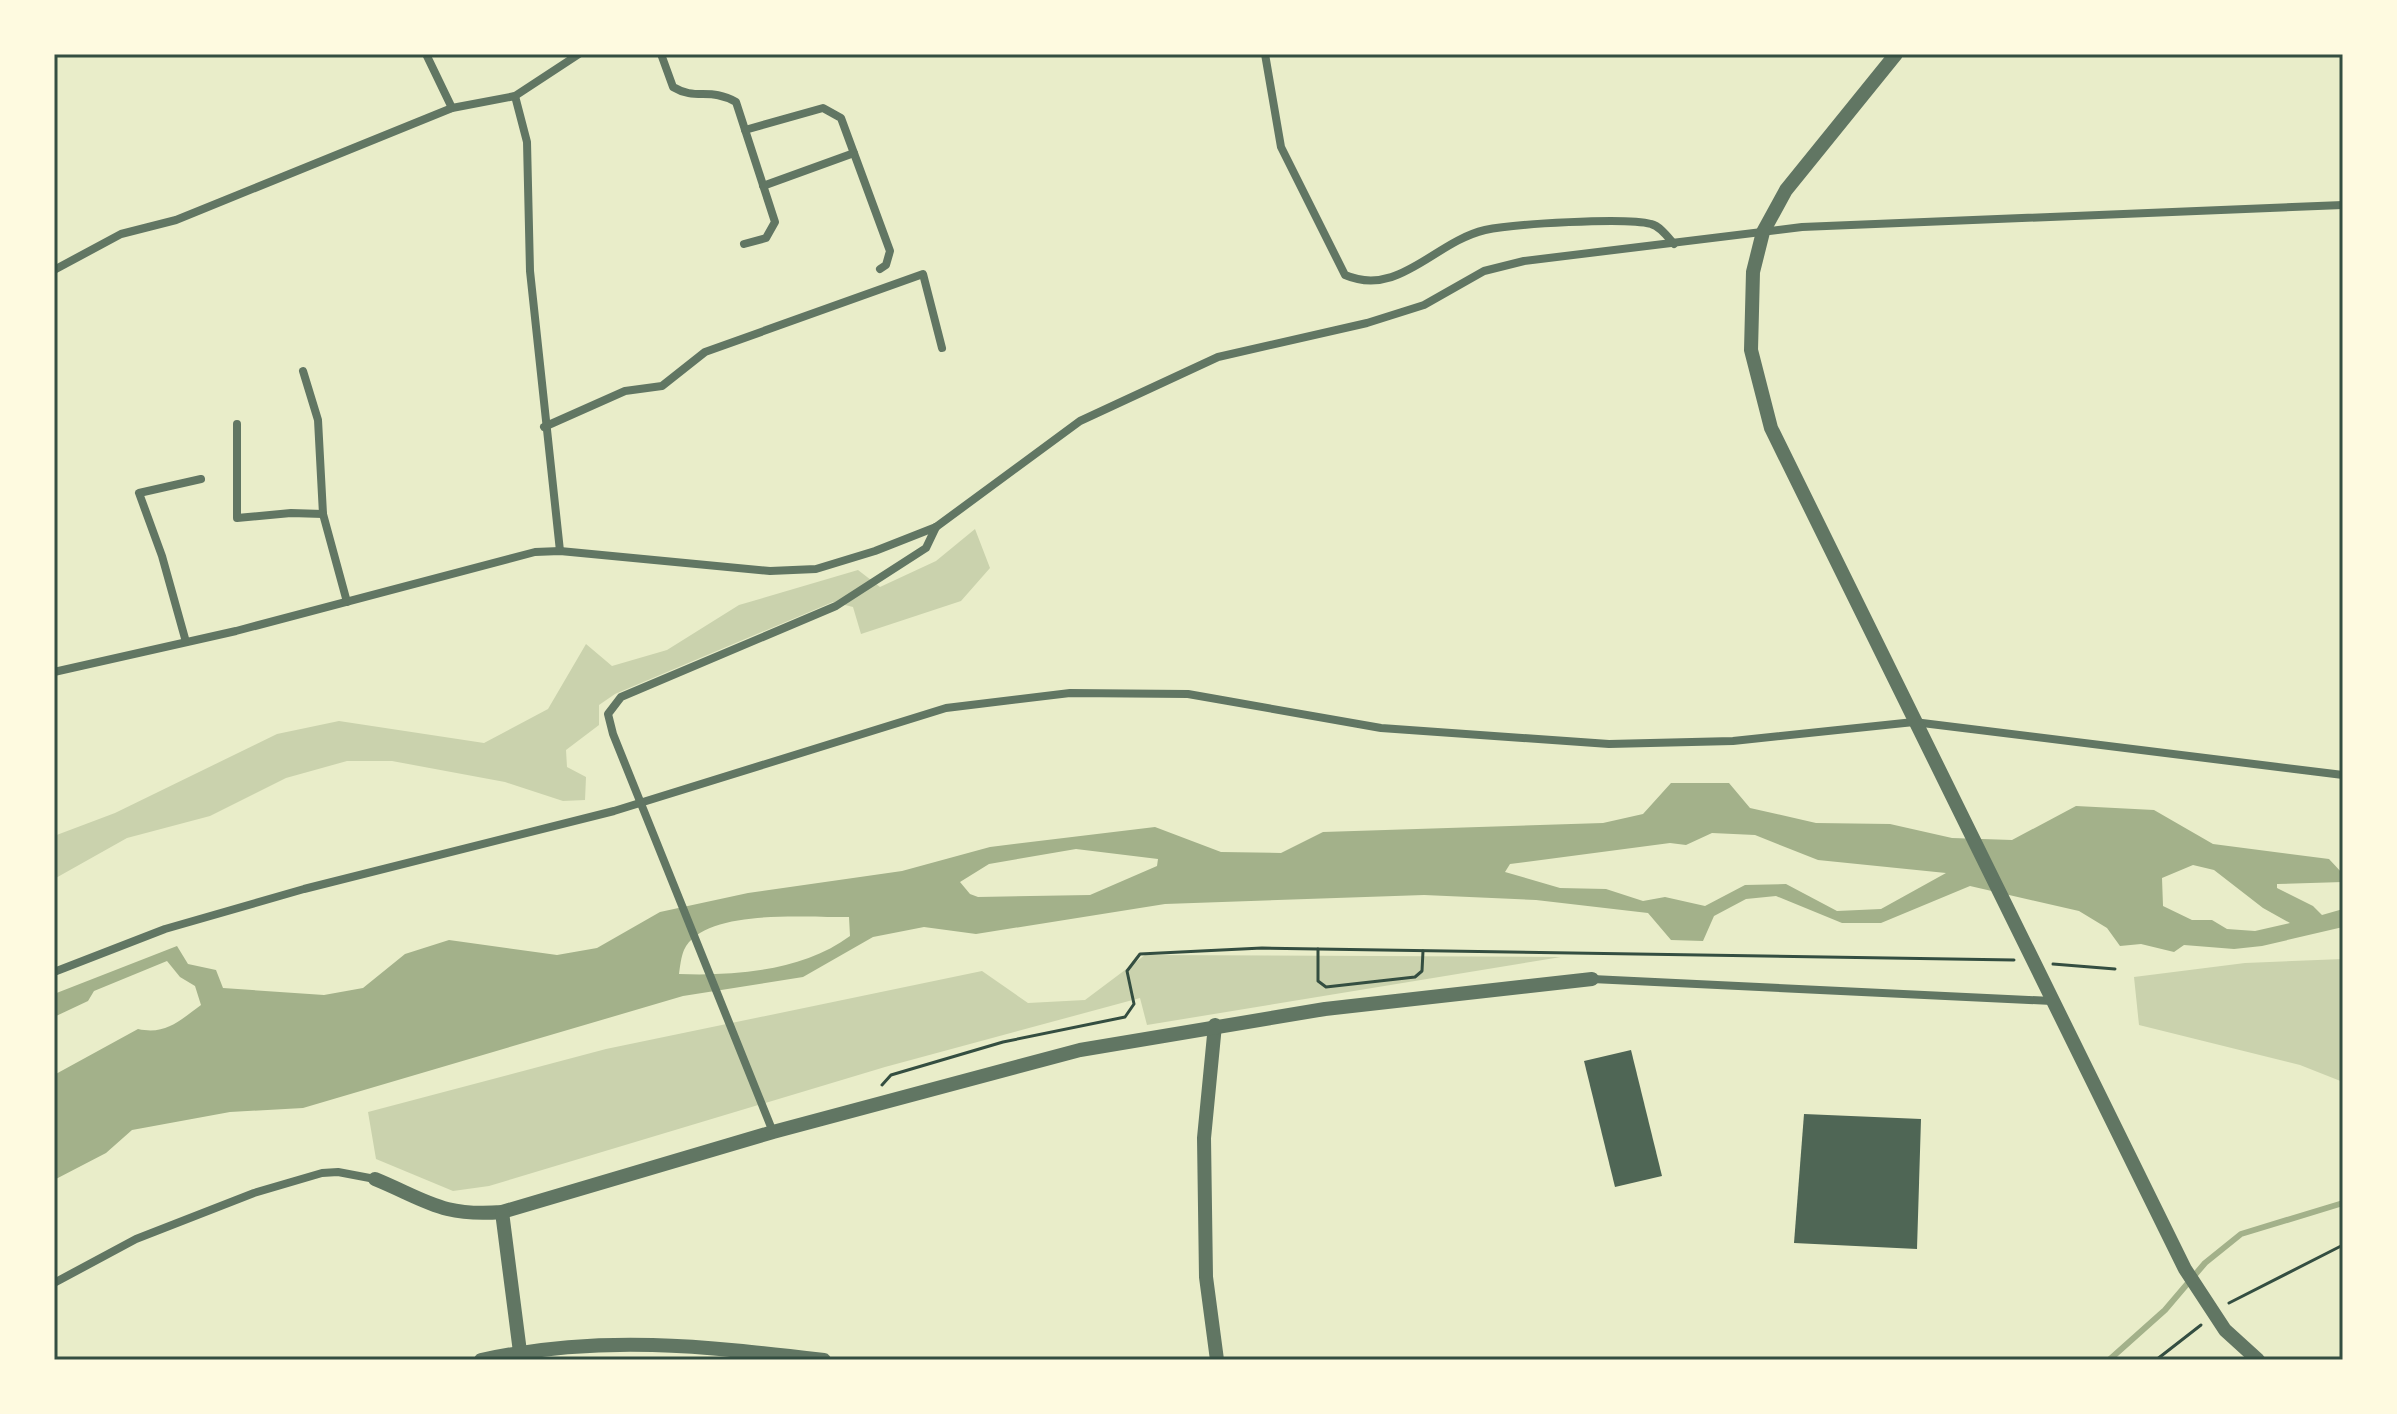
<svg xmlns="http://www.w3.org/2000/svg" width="2397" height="1414" font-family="'Exo 2',sans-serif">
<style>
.green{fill:#cad2ad}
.water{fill:#a3b18a;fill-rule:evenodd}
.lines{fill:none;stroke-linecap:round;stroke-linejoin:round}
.stream{stroke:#a3b18a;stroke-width:6}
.building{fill:#4f6655}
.path{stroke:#344e41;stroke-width:3}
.minor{stroke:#617663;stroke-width:8}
.tertiary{stroke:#617663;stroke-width:14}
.neatline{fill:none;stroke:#344e41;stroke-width:3}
</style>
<rect width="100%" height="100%" fill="#e9edc9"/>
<g class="green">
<path d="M 975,529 L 990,568 L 961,601 L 861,634 L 853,607 L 833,602 L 615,694 L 599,705 L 599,725 L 566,750 L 567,767 L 586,777 L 585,800 L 563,801 L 505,782 L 392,761 L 347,761 L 286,778 L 210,816 L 127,838 L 54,879 L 54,836 L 115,813 L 277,734 L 339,721 L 484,743 L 548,709 L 586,644 L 612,666 L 667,650 L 739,605 L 858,570 L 880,587 L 936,561 Z"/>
<path d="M 1145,955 L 1561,957 L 1147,1025 L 1140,998 L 885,1067 L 489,1186 L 453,1191 L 376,1159 L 368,1112 L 606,1049 L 982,971 L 1028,1003 L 1085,1000 Z"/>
<path d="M 2343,959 L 2343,1082 L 2300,1065 L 2139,1025 L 2134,977 L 2245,963 Z"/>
</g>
<path class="water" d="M 1671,783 L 1729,783 L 1750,808 L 1816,823 L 1890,824 L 1952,838 L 2012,840 L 2076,806 L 2154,810 L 2213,844 L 2329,859 L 2343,874 L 2343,882 L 2277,884 L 2277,888 L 2313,906 L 2322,915 L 2343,909 L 2343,927 L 2262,946 L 2234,949 L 2184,945 L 2174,952 L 2141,944 L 2120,946 L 2107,928 L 2079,911 L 1970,886 L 1881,923 L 1842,923 L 1776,896 L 1746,899 L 1714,916 L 1703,941 L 1671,940 L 1648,913 L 1536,900 L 1424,895 L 1165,904 L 976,934 L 924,927 L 873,937 L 803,977 L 683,996 L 303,1108 L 230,1112 L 132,1130 L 106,1153 L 54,1180 L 54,1075 L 138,1029 C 166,1035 179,1021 201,1005 L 195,986 L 180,977 L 167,961 L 94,991 L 88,1001 L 54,1017 L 54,994 L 177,946 L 188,964 L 216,970 L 223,988 L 324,995 L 363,988 L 405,954 L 449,940 L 557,955 L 597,948 L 660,912 L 748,893 L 902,871 L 990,847 L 1155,827 L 1221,852 L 1281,853 L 1323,832 L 1603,823 L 1643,814 ZM 1712,833 L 1755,835 L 1818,860 L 1946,873 L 1881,909 L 1837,911 L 1786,884 L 1745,885 L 1705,906 L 1665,897 L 1643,901 L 1606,889 L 1560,888 L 1505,872 L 1510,864 L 1670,843 L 1686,845 ZM 1076,849 L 1158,859 L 1157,866 L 1090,895 L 978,897 L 970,894 L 960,882 L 989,864 ZM 2193,865 L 2214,870 L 2263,908 L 2290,923 L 2255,931 L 2227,929 L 2212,920 L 2192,920 L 2163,906 L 2162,878 ZM 849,917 L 850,936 C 803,971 735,976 679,974 C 680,967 681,957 684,950 C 704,907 809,918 849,917 Z"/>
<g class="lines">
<path class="stream" d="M 2109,1360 L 2165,1310 L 2205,1263 L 2241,1234 L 2343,1203"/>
</g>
<g class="building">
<path d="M 1631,1050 L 1662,1176 L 1615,1187 L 1584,1061 Z"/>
<path d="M 1804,1114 L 1921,1119 L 1917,1249 L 1794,1243 Z"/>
</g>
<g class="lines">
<g class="path">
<path d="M 1318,949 L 2014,960"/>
<path d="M 2053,964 L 2115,969"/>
<path d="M 882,1085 L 891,1075 L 1003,1042 L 1125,1017 L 1134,1004 L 1127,971 L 1140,954 L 1262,948 L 1318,949 L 1318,981 L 1326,987 L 1415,977 L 1422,971 L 1423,951"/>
<path d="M 2229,1303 L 2343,1245"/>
<path d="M 2156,1360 L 2201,1325"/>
</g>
<g class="minor">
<path d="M 426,54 L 452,108"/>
<path d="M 661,54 L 673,87 C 696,101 710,87 736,102 L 775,222 L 766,238 L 744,244"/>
<path d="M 1265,54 L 1281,147 L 1345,275 C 1399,298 1434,242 1485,230 C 1512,224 1626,217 1651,224 C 1660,226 1668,237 1674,244"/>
<path d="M 515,96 L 527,142 L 530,271 L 560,551"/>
<path d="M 745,130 L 823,108 L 841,118 L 890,251 L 886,265 L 880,269"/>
<path d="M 763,186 L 854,153"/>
<path d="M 54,270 L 121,234 L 176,220 L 452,108 L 515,96 L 579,54"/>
<path d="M 303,371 L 318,420 L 323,514 L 347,602"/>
<path d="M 237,424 L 237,518 L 291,513 L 323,514"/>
<path d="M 544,427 L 625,391 L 662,386 L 705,352 L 923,274 L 942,348"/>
<path d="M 186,642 L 162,556 L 139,493 L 201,479"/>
<path d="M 54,672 L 236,631 L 535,552 L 560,551 L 770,571 L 816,569 L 875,551 L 936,527 L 1080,421 L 1218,357 L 1367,323 L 1424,305 L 1484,271 L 1524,261 L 1802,227 L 2343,205"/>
<path d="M 54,972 L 165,929 L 304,889 L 614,811 L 946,708 L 1070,693 L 1188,694 L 1381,728 L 1609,744 L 1733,741 L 1914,722 L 2343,775"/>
<path d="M 1592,979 L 2052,1001"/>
<path d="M 773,1132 L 613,734 L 608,714 L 621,697 L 836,606 L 926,548 L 936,527"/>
<path d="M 54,1283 L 136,1239 L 254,1193 L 322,1173 L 338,1172 L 375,1179"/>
</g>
<g class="tertiary">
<path d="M 1896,54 L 1786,190 L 1763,232 L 1753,272 L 1751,350 L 1771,428 L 2185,1269 L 2225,1330 L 2258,1360"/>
<path d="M 1215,1025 L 1204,1138 L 1206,1277 L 1217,1360"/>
<path d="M 375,1179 C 426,1200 442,1217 502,1212 L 773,1132 L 1080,1050 L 1325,1009 L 1592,979"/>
<path d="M 502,1212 L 520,1352"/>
<path d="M 481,1360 C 601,1334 704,1346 824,1360"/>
</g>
</g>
<rect width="2397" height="1414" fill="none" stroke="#fefae0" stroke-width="112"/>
<rect x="56" y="56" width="2285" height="1302" class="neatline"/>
</svg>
